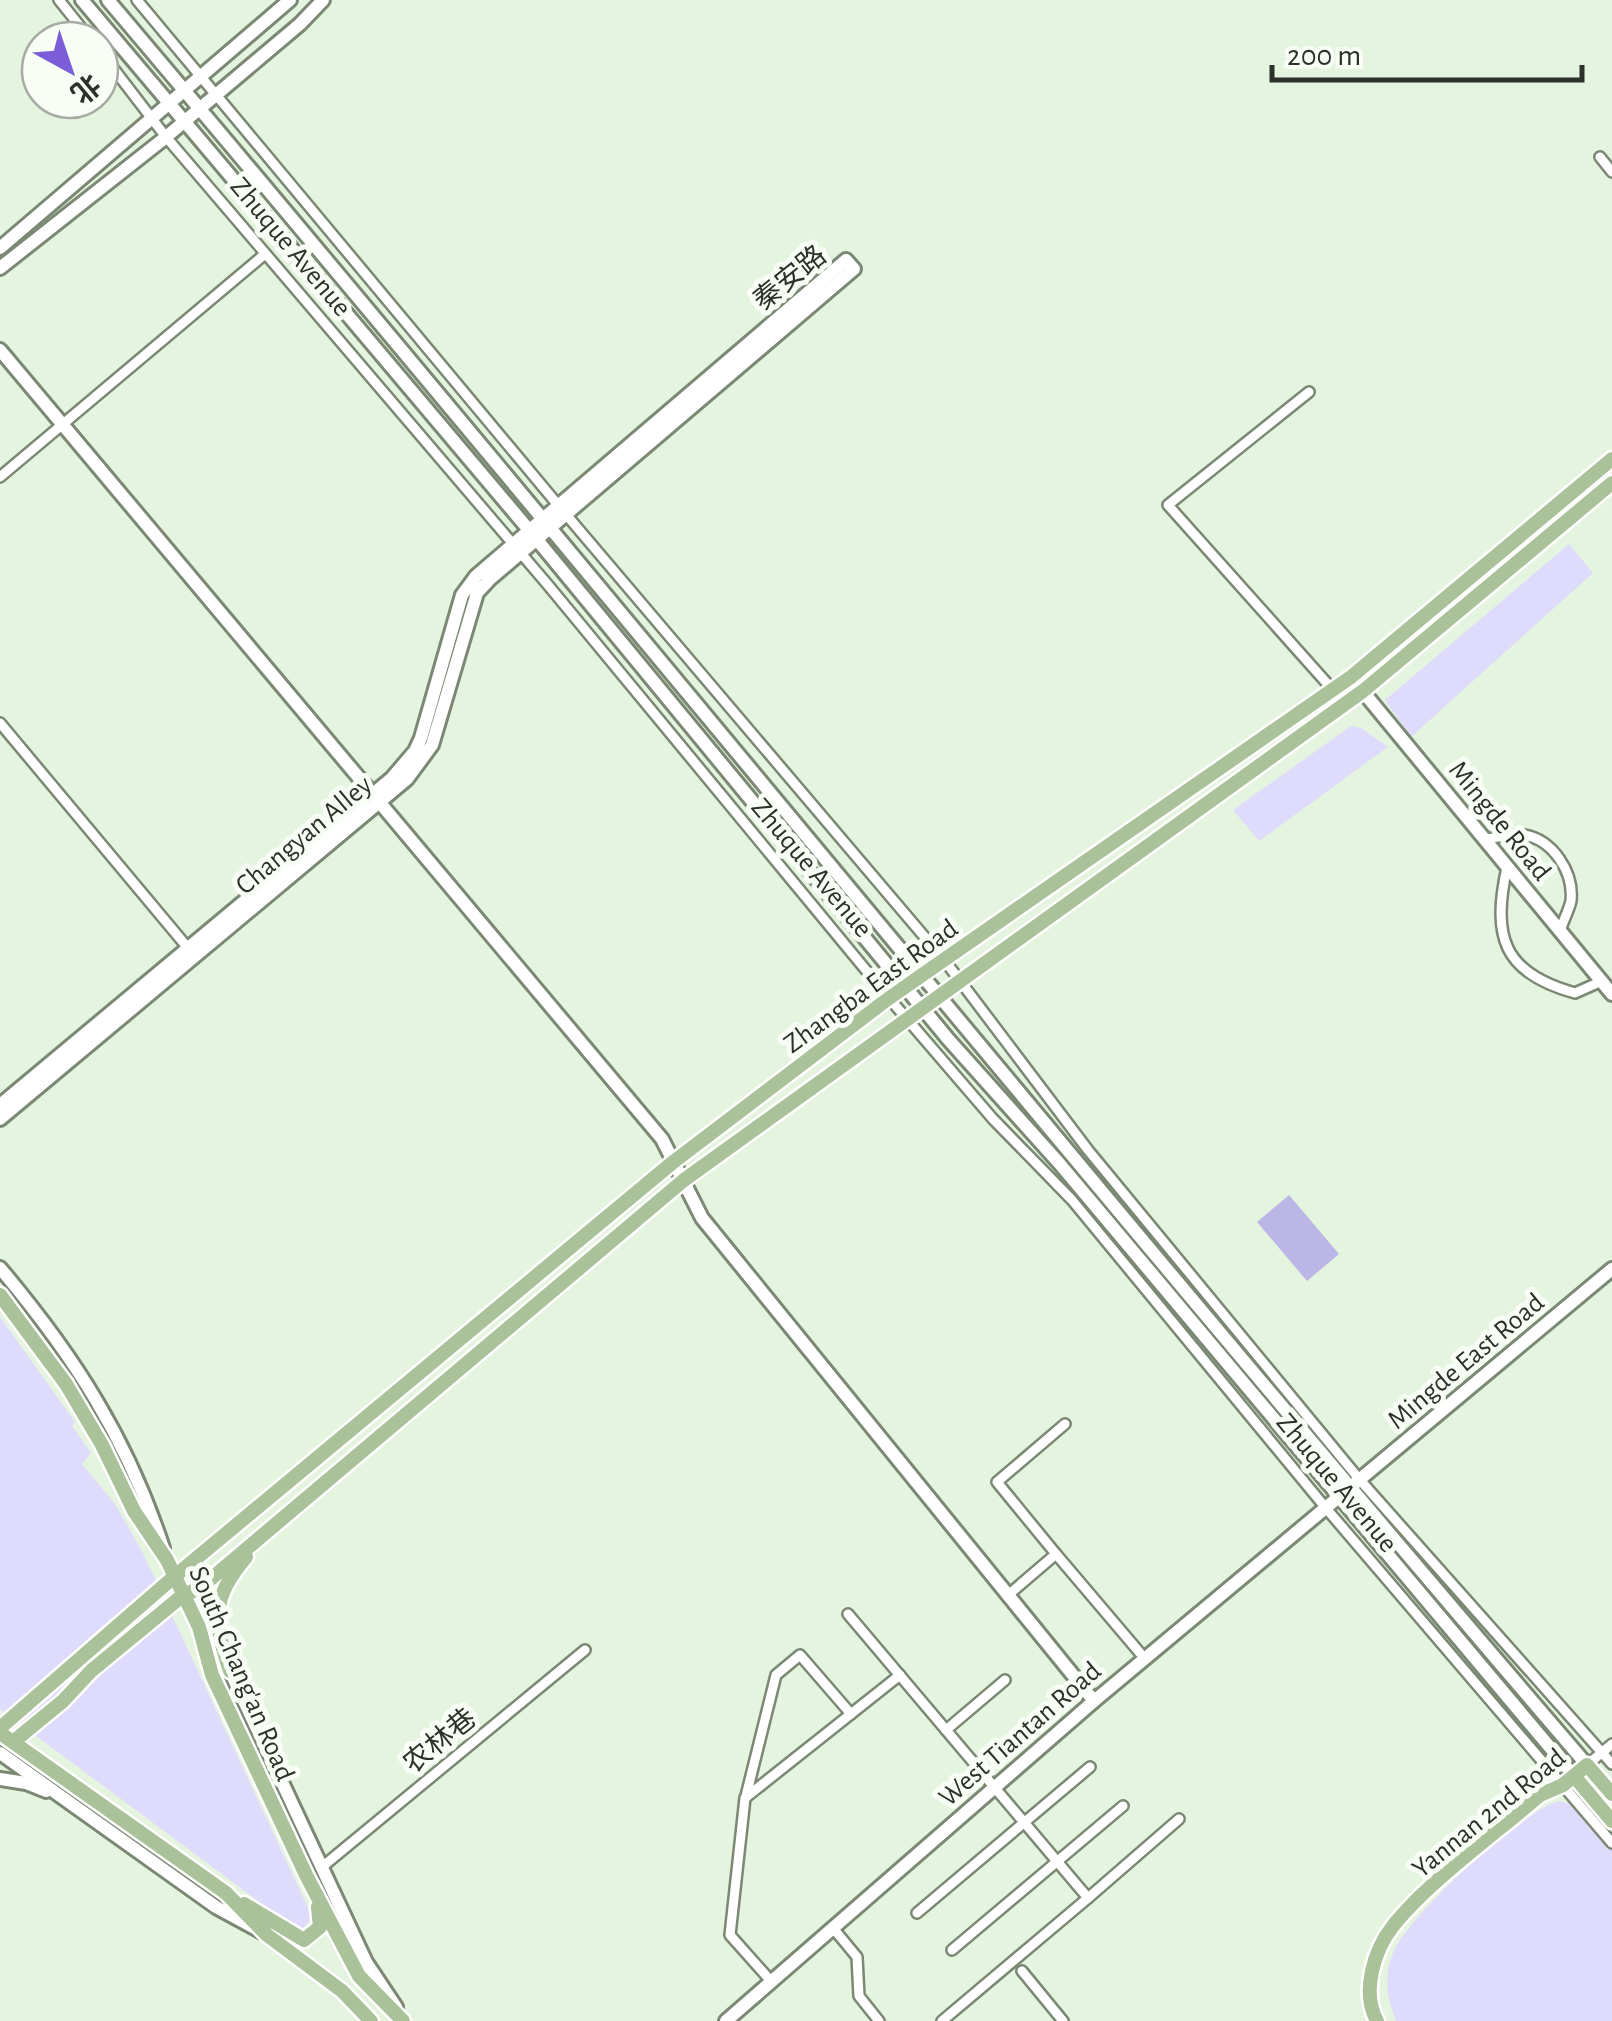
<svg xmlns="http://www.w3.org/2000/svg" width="1612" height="2021" font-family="'Alegreya Sans','Noto Sans SC',sans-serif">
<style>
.green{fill:#dfdbfc}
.forest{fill:#bcb6e6}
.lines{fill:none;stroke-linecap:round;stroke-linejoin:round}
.street-casing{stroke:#7b8874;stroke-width:14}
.secondary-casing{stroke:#7b8874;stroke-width:18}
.primary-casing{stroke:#fff;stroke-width:19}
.street{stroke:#fff;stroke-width:9}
.secondary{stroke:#fff;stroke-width:12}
.primary{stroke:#a9c29a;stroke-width:14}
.labels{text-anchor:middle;stroke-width:10;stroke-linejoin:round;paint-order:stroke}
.street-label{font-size:28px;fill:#2c3229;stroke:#f8fef5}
</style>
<rect width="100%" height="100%" fill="#e5f4de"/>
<g class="green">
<path d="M 1569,544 L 1593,573 L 1411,737 L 1385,700 Z"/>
<path d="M 1351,726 L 1361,728 L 1388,747 L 1259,841 L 1233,810 Z"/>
<path d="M 0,1317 L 75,1422 L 72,1426 L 91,1453 L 82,1464 L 115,1504 L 143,1553 L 309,1910 L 311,1919 L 302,1929 L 281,1918 L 0,1709 Z"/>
<path d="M 1559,1801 L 1574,1805 L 1612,1847 L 1612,2021 L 1396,2021 C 1387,1998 1383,1976 1393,1953 C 1408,1916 1523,1810 1559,1801 Z"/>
</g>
<path class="forest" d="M 1289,1195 L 1339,1254 L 1307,1281 L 1257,1222 Z"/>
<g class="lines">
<defs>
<g id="street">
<path d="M 59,0 L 91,40"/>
<path d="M 137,0 L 558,505 L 945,961 L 1088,1150 L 1360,1480 L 1612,1764"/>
<path d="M 100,51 L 166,137 L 548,585 L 889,998 L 993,1119 L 1072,1200 L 1325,1507 L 1612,1843"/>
<path d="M 1600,157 L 1612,172"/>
<path d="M 1309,392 L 1168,505 L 1333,690"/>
<path d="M 0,477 L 265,254"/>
<path d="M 0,723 L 188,948"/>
<path d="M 1485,839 C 1496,838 1513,833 1524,835 C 1553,840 1574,872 1571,901 C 1569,910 1563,921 1560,931"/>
<path d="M 1507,867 C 1492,936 1502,973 1575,993 L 1602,981"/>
<path d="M 1056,1554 L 997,1482 L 1065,1424"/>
<path d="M 1007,1596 L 1056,1554 L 1140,1653"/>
<path d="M 848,1614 L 1088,1898 L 942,2021"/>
<path d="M 946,1730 L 1005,1680"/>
<path d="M 1587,1765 L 1612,1744"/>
<path d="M 746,1796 L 776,1675 L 800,1655 L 851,1714"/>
<path d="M 322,1867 L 585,1650"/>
<path d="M 1088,1898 L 1179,1819"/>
<path d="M 917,1913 L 1090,1767"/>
<path d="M 833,1928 L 857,1957 L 859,1996 L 879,2021"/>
<path d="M 952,1950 L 1123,1806"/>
<path d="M 1022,1971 L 1063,2021"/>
<path d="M 771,1981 L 730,1935 L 745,1798 L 900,1675"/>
</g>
<g id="secondary">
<path d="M 82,0 L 529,530 L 948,1039 L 1059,1163 L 1574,1776"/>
<path d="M 108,0 C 604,586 1087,1183 1587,1765"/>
<path d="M 0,248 L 290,0"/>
<path d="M 0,268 L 166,137 L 300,24 L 323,0"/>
<path d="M 0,350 L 662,1139 L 702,1218 L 1094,1701"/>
<path d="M 1351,677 L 1612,994"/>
<path d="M 0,1105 L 392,778 L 415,751 L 421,738 L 462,595 L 476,576 L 846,260 L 854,269 L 490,579 L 477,593 L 432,745 L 407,779 L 0,1119"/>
<path d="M 0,1268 C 74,1356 127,1438 163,1548"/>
<path d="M 202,1631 L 230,1671 L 366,1962 L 396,2007"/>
<path d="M 0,1753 L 216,1907 L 262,1932"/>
<path d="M 0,1779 L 26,1783 L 46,1791"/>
<path d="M 726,2021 L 1094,1701 L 1612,1269"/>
</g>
<g id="primary">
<path d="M 0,1295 L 66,1384 L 102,1445 L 134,1511 L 167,1560 L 199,1627 L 212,1675 L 307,1877 L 359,1976 L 403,2021"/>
<path d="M 230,1671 C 213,1620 211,1599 246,1557"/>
<path d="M 0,1728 L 175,1576 L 672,1163 L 889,998 L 1351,677 L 1612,459"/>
<path d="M 0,1733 L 226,1893 L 267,1935 L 342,1991 L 371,2021"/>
<path d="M 13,1742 L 63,1701 L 91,1671 L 182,1596 L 200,1588 L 684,1180 L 1363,691 L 1612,483"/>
<path d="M 1574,1776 L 1612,1821"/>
<path d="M 244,1904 L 304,1940 L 320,1927 L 318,1907"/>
<path d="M 1377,2021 C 1361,1992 1374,1950 1393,1926 C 1429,1881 1495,1834 1540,1795 L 1563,1785 L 1587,1765 L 1612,1794"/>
</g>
</defs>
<use href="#street" class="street-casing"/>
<use href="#secondary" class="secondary-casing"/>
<use href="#primary" class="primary-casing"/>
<use href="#street" class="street"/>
<use href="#secondary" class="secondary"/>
<use href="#primary" class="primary"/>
</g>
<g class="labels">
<g class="street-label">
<text transform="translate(292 246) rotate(50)" y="10">Zhuque Avenue</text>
<text transform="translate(789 277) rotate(-39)" y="10">秦安路</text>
<text transform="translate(1501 820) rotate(51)" y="10">Mingde Road</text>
<text transform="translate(303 834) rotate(-40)" y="10">Changyan Alley</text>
<text transform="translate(813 867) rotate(50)" y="10">Zhuque Avenue</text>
<text transform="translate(870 985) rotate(-36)" y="10">Zhangba East Road</text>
<text transform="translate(1465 1360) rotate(-40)" y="10">Mingde East Road</text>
<text transform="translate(1338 1482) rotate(50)" y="10">Zhuque Avenue</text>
<text transform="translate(243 1673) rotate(67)" y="10">South Chang'an Road</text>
<text transform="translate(1019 1733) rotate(-41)" y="10">West Tiantan Road</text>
<text transform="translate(439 1740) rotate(-39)" y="10">农林巷</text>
<text transform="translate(1488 1812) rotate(-39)" y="10">Yannan 2nd Road</text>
</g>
</g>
<g transform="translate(70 70) rotate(140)"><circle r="48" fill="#f8fef5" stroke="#a6aca3" stroke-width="2.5"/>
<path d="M0-8L18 38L0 25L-18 38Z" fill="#7b5dd7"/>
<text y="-15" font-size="28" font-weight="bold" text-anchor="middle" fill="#2c3229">北</text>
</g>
<path d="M1272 65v15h310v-15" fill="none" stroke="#2c3229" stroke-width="5"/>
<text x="1287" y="65" font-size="30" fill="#2c3229" stroke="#f8fef5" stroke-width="8" paint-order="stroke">200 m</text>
</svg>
